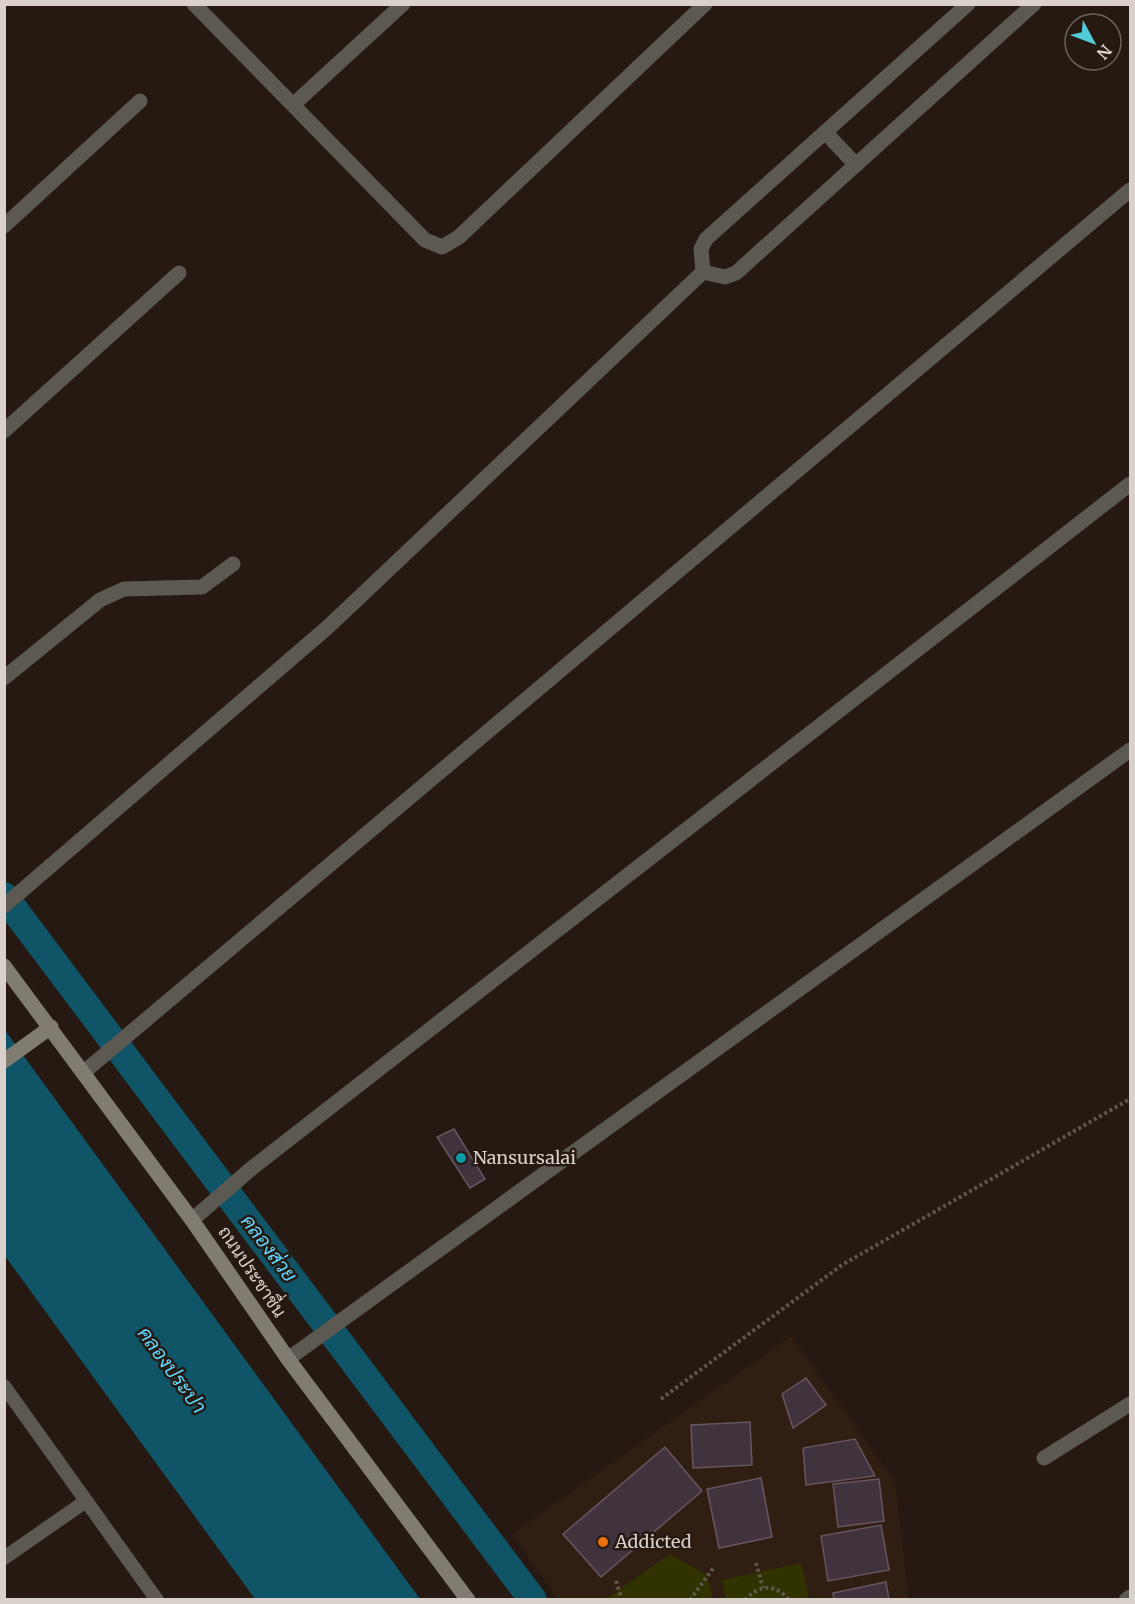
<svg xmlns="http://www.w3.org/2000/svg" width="1135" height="1604" font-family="Merriweather,Sarabun,serif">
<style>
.built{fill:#311e13}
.green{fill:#303200}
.water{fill:#0f5467}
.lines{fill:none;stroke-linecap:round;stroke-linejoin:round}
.canal{stroke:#0f5467;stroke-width:28}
.building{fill:#41333d;stroke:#655660;stroke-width:1.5}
.path{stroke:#60544e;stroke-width:4;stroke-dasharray:3 3;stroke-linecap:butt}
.lane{stroke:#5c5953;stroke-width:14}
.street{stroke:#5c5953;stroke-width:15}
.secondary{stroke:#807c71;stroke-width:15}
.culture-dot{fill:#0f9aa8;stroke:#261912;stroke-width:2}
.food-dot{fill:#e8710a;stroke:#261912;stroke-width:2}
.labels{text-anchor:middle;stroke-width:5;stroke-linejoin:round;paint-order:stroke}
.poi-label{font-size:18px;fill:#dad1cc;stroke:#261912;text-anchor:start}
.street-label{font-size:18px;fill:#dad1cc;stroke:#261912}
.water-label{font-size:20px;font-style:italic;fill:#5fd7fc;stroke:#261912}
</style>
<rect width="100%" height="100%" fill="#261912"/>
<path class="built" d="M 791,1336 L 895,1482 L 909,1599 L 558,1599 L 512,1534 Z"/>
<g class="green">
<path d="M 670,1554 L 707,1575 L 713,1599 L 606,1599 Z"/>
<path d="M 801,1563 L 809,1599 L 726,1599 L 722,1580 Z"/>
</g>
<path class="water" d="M 4,1029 L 420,1599 L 255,1599 L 5,1256 Z"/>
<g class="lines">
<path class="canal" d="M 4,896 L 533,1600"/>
</g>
<g class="building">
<path d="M 454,1129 L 485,1179 L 470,1188 L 437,1137 Z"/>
<path d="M 806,1378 L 826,1405 L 793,1428 L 782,1394 Z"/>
<path d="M 750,1422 L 752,1465 L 693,1468 L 691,1425 Z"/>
<path d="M 855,1439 L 875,1476 L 806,1485 L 803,1448 Z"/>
<path d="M 665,1447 L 702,1491 L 601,1577 L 563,1534 Z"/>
<path d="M 761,1478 L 772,1537 L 719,1548 L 707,1489 Z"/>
<path d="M 879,1479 L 884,1521 L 838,1527 L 833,1484 Z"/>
<path d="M 881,1525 L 889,1570 L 828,1581 L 821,1536 Z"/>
<path d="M 886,1582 L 889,1600 L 834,1600 L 833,1593 Z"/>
</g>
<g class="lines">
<g class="path">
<path d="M 661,1399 L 842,1265 L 1130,1099"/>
<path d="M 756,1563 L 763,1588"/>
<path d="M 616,1581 L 622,1600"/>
<path d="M 690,1600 L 714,1567"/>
<path d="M 745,1600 C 759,1584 776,1584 789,1600"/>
</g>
<g class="lane">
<path d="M 4,1386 L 157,1600"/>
<path d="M 4,1558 L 86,1501"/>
</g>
<g class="street">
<path d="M 194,4 L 425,240 L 442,247 L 459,237 L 705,4"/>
<path d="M 968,4 L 706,239 L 701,249 L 703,272 L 725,277 L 736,273 L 1034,4"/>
<path d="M 294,104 L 403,4"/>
<path d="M 825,132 L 856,165"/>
<path d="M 4,226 L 140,101"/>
<path d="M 4,431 L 179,273"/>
<path d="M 4,678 L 100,600 L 124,589 L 202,587 L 233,564"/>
<path d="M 4,906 L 329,626 L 703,272"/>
<path d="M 84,1072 L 1130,190"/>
<path d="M 192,1220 L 252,1168 L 1130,484"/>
<path d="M 288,1359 L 1130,750"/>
<path d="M 1044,1458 L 1130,1404"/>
<path d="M 1126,1600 L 1130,1597"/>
</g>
<g class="secondary">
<path d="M 4,966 L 192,1220 L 288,1359 L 468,1600"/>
<path d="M 4,1061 L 51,1027"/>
</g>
</g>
<circle class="culture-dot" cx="461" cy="1158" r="6"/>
<circle class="food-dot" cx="603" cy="1542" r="6"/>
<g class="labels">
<g class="poi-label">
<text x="473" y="1164">Nansursalai</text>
<text x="615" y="1548">Addicted</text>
</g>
<g class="street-label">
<text transform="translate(252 1272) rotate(56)" y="6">ถนนประชาชื่น</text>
</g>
<g class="water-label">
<text transform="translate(269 1248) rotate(53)" y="7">คลองส่วย</text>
<text transform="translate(172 1370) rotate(54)" y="7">คลองประปา</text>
</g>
</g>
<rect width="1135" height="1604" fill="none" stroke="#dad1cc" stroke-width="12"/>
<g transform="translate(1093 42) rotate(131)"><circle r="28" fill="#261912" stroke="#6e635c" stroke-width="1.5"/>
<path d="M0-4.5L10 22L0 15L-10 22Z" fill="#52cbd9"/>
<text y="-9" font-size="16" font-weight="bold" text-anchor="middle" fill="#dad1cc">N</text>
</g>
</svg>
